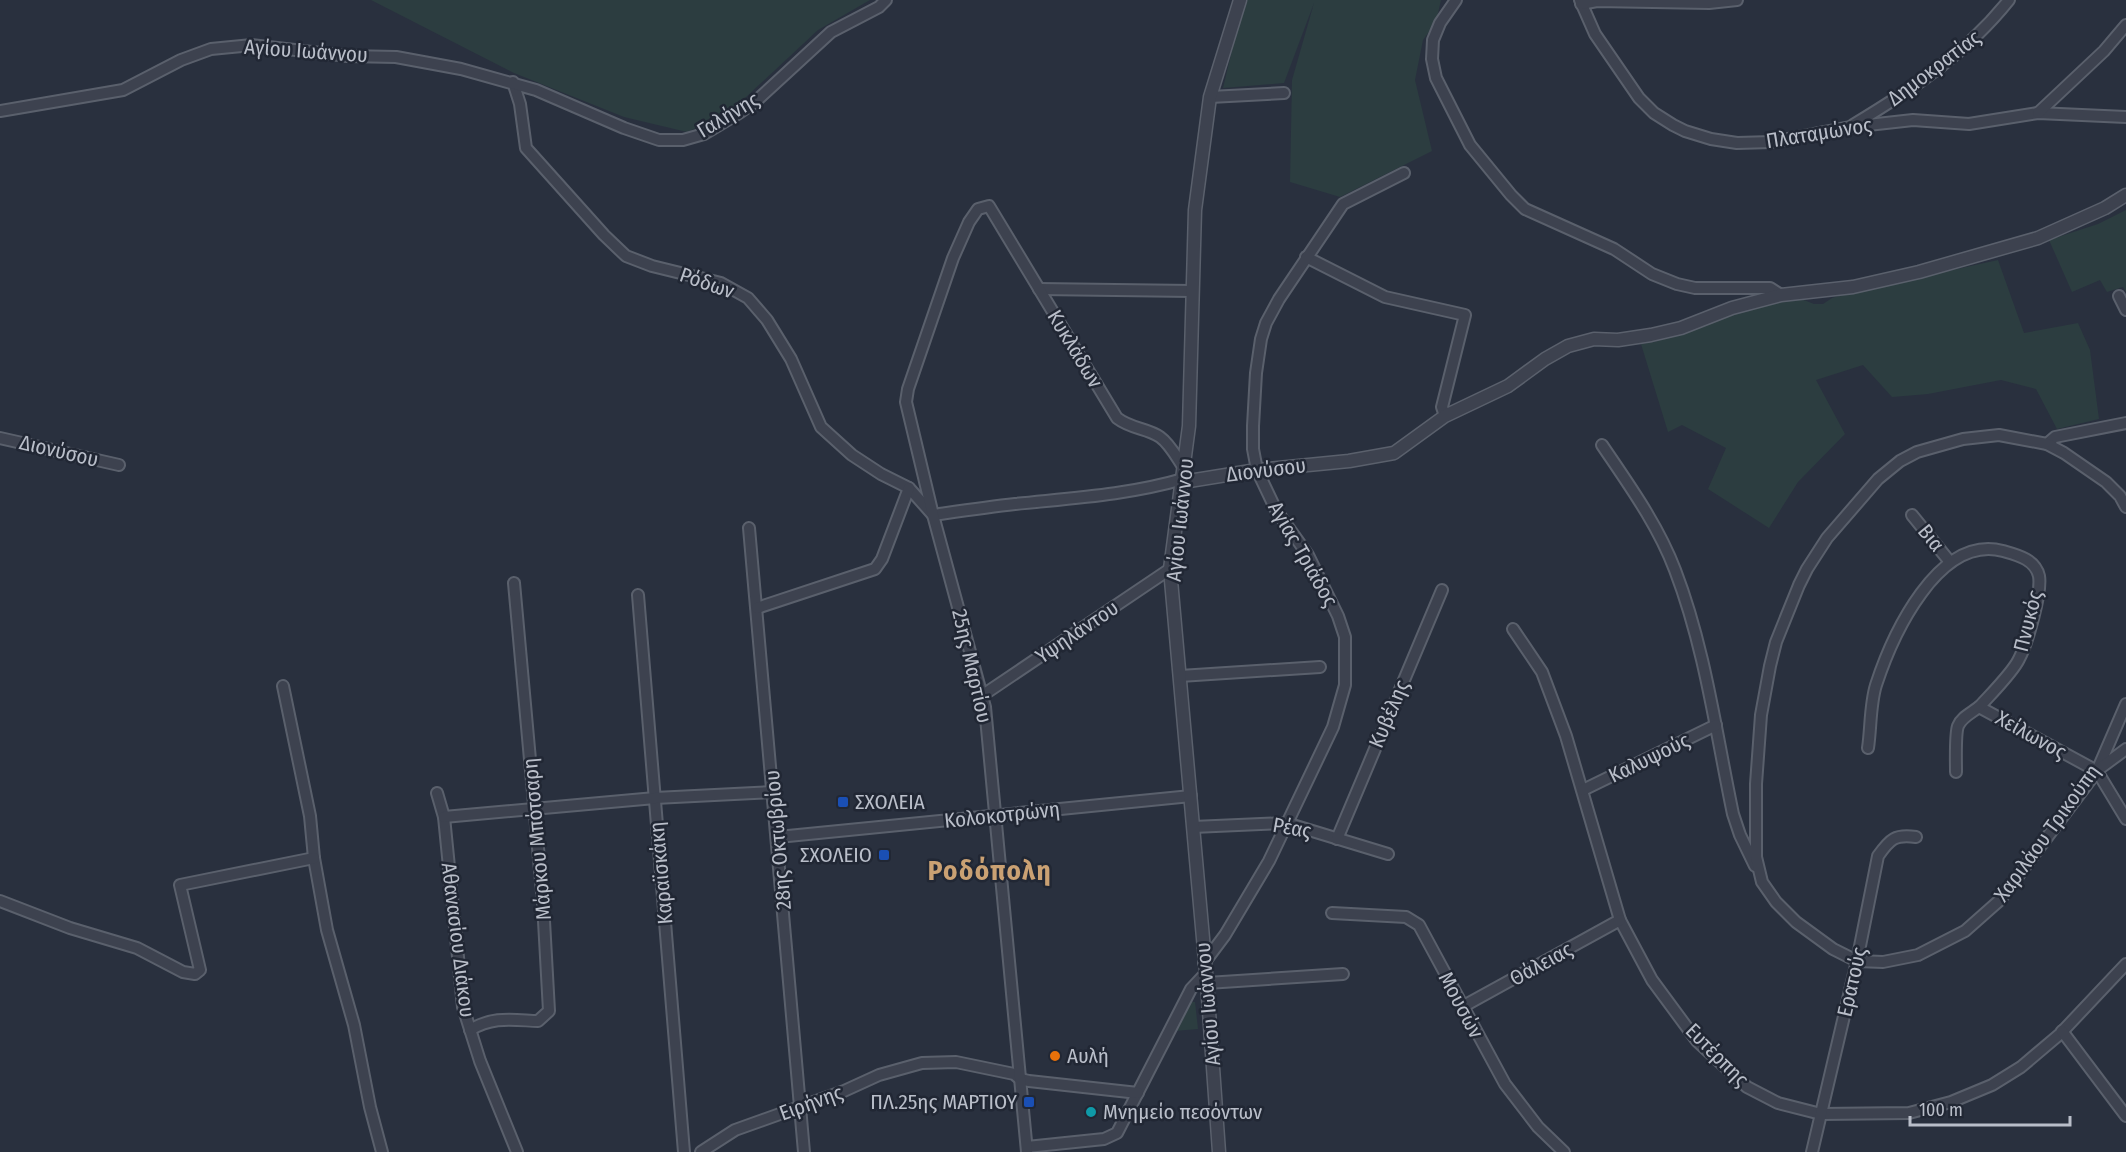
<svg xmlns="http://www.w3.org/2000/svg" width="2126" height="1152" font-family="'Fira Sans Condensed',sans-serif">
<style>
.green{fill:#2c3d40}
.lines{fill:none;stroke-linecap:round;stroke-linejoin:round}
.minor-casing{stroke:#5a606c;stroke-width:14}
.tertiary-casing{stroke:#5a606c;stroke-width:15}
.minor{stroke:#3d424f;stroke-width:10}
.tertiary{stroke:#3d424f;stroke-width:12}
.transit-dot{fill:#1a4fb4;stroke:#212734;stroke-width:2}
.food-dot{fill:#e8710a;stroke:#212734;stroke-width:2}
.culture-dot{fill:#0f9aa8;stroke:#212734;stroke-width:2}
.labels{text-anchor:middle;stroke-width:5;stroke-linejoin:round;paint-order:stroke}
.street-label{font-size:21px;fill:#b9bec9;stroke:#212734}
.poi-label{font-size:21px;fill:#b9bec9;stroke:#212734;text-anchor:start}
.district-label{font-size:27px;font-weight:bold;letter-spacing:1.5px;fill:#caa173;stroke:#212734}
</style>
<rect width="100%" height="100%" fill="#29303e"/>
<g class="green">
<path d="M 371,0 L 870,0 L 818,30 L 729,113 L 687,132 L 624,117 L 514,73 Z"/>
<path d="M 1244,0 L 1441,0 L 1436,22 L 1423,40 L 1415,80 L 1432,151 L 1340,197 L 1290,182 L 1292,80 L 1314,3 L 1284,83 L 1223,88 Z"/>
<path d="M 2126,210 L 2126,292 L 2123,287 L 2107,292 L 2100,280 L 2072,292 L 2049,240 L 2098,224 Z"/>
<path d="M 1998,260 L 2024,333 L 2078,323 L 2090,350 L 2099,419 L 2057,429 L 2036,389 L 2001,380 L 1928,394 L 1892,397 L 1863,365 L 1816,380 L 1845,434 L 1798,482 L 1769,528 L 1708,489 L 1726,448 L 1682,425 L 1668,432 L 1641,344 L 1654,342 L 1684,333 L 1733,313 L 1775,302 L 1799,298 L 1814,304 L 1823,304 L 1832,298 L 1852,292 Z"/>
<path d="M 1189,1002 L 1195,1002 L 1198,1029 L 1174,1031 Z"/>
</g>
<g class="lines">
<defs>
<g id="minor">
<path d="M 1456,0 L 1440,23 L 1433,40 L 1432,59 L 1436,78 L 1470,145 L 1511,195 L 1525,209 L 1614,249 L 1652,274 L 1677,284 L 1695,288 L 1770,288 L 1781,295"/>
<path d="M 1580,0 L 1595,34 L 1639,98 L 1654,113 L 1673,125 L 1685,131 L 1711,139 L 1737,143 L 1772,142 L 1850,127 L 1913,120 L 1969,124 L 2038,113 L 2126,117"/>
<path d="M 1581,4 L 1597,1 L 1709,3 L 1737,0"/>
<path d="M 513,82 L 520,104 L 526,148 L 604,235 L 626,256 L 652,266 L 721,283 L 748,298 L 767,320 L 791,359 L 821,427 L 852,455 L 881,474 L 909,488 L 933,515 C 961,511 988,507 1015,504 C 1072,498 1128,495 1183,479"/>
<path d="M 1210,97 L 1284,93"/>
<path d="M 0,111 L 123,90 L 181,60 L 211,49 L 252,45 L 347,56 L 396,57 L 461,69 L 536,90 L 624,128 L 659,140 L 683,140 L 704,134 L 739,113 L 755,102 L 831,32 L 879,7 L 886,0"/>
<path d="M 2038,113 L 2104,51 L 2126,25"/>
<path d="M 1853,125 C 1911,90 1966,54 2009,0"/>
<path d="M 1306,257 L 1385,297 L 1465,315 L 1442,407 L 1445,416"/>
<path d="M 1039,289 L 1192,291"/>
<path d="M 2119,296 L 2126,310"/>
<path d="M 0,438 L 119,465"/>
<path d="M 2047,444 L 2055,437 L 2126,423"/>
<path d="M 1602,445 C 1629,485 1658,525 1675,570 C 1705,648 1716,733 1733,814 L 1740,835 L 1755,866"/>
<path d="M 2126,507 L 2120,496 L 2106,482 L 2064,453 L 2047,444 L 1999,435 L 1963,439 L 1917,452 L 1900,461 L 1878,479 L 1827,538 L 1807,569 L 1799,585 L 1776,642 L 1770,666 L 1761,715 L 1756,784 L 1756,857 L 1762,882 L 1776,902 L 1796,922 L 1833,949 L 1857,961 L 1883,962 L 1918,955 L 1965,931 L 2000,900 L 2097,771 L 2126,704"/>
<path d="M 1912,515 L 1950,562"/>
<path d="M 749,528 L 804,1152"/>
<path d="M 638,595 L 684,1152"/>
<path d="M 757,608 L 875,569 L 882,559 L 909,488"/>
<path d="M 1513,629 L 1542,672 L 1566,736 L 1620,920 L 1652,980 L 1697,1041 L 1747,1087 L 1778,1103 L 1821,1114 L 1909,1113 L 1951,1102 L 1992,1085 L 2021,1067 L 2060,1034 L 2126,964"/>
<path d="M 1180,676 L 1320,667"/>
<path d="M 283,686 L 310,816 L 314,858 L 327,930 L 354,1025 L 370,1107 L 382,1152"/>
<path d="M 983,695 L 1170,569"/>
<path d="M 1979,707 L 2097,771 L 2126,819"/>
<path d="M 1868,748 C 1871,728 1870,704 1876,685 C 1892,636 1938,534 2003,551 C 2017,555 2035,559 2039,576 C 2042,593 2027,644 2019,659 C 2013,672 1991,694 1981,705 C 1974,712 1962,716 1958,726 C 1955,734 1956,762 1956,772"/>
<path d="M 2099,769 L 2126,749"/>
<path d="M 1583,790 L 1716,725"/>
<path d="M 437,793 L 444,817 L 463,1007 L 480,1061 L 517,1152"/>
<path d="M 444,817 L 655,798 L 774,792"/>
<path d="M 1193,827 L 1286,823 L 1388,854"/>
<path d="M 778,837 L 1191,796"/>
<path d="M 1337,839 L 1442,590"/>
<path d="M 0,901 L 70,928 L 137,948 L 183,972 L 195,974 L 200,970 L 180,885 L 314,858"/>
<path d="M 1332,913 L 1406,917 L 1419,925 L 1505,1084 L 1538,1127 L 1564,1152"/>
<path d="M 1204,963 L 1225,935 L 1269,861 L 1333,727 L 1345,685 L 1345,637 L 1338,616 L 1308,555 L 1276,510 L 1257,470 L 1253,449 L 1253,426 L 1256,373 L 1261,339 L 1266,323 L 1279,299 L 1343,204 L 1404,173"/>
<path d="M 1207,983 L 1343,974"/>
<path d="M 1462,1007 L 1620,920"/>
<path d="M 470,1030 C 493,1016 512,1020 538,1021 L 549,1011 L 543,903 L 514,583"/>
<path d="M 2062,1031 L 2126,1116"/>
<path d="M 1027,1147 L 1104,1139 L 1117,1133 L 1191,989 L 1206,973"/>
<path d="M 701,1152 L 735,1130 L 844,1091 L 879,1075 L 922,1063 L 956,1062 L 1014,1074 L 1020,1079 L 1029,1081 L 1138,1093"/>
<path d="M 1027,1152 L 985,707 L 933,515 L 906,402 L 908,389 L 953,258 L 969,222 L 978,209 L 989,206 L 1117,418 C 1131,429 1147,428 1160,437 C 1170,444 1177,458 1184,468"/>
<path d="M 1812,1152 L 1857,961 L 1878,856 C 1890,839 1895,834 1916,837"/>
</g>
<g id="tertiary">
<path d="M 1183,479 L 1189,481 L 1257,470 L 1349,461 L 1394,453 L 1445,416 L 1508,386 L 1545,359 L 1568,346 L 1594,339 L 1618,340 L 1651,335 L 1681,328 L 1732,308 L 1781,295 L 1853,287 L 1919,272 L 2038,238 L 2105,208 L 2126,195"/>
<path d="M 1219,1152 L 1207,983 L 1170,569 L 1189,426 L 1195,210 L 1210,97 L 1240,0"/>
</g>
</defs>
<use href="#minor" class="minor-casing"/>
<use href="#tertiary" class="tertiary-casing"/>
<use href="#minor" class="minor"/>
<use href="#tertiary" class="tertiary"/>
</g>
<g class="transit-dot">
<rect x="837" y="796" width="12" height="12" rx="3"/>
<rect x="878" y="849" width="12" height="12" rx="3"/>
<rect x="1023" y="1096" width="12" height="12" rx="3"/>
</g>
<circle class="food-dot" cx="1055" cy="1056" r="6"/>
<circle class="culture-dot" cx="1091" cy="1112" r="6"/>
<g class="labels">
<g class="street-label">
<text transform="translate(306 51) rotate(4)" y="7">Αγίου Ιωάννου</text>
<text transform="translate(1934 68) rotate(-37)" y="7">Δημοκρατίας</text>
<text transform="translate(728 115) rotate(-31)" y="7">Γαλήνης</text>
<text transform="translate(1819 133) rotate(-9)" y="7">Πλαταμώνος</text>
<text transform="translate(707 283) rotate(19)" y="7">Ρόδων</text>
<text transform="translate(1075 349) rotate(59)" y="7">Κυκλάδων</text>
<text transform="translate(59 451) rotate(13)" y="7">Διονύσου</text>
<text transform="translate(1266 470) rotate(-7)" y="7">Διονύσου</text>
<text transform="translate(1180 520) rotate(-84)" y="7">Αγίου Ιωάννου</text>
<text transform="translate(1931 538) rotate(51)" y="7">Βια</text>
<text transform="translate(1303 554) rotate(60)" y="7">Αγίας Τριάδος</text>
<text transform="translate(2028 621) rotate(-76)" y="7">Πνυκός</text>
<text transform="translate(1077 632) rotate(-34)" y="7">Υψηλάντου</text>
<text transform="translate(972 666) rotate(77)" y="7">25ης Μαρτίου</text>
<text transform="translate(1389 714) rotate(-67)" y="7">Κυβέλης</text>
<text transform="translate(2031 735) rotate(29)" y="7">Χείλωνος</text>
<text transform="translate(1649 758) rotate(-26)" y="7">Καλυψούς</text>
<text transform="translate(1002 815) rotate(-6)" y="7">Κολοκοτρώνη</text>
<text transform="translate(1292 828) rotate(10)" y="7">Ρέας</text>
<text transform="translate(2047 833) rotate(-54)" y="7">Χαριλάου Τρικούπη</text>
<text transform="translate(537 839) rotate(-95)" y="7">Μάρκου Μπότσαρη</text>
<text transform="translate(778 840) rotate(-95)" y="7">28ης Οκτωβρίου</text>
<text transform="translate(661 873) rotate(-95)" y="7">Καραϊσκάκη</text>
<text transform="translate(458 940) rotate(83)" y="7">Αθανασίου Διάκου</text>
<text transform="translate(1541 964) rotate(-29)" y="7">Θάλειας</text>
<text transform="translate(1852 982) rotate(-77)" y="7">Ερατούς</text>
<text transform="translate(1208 1004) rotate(-95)" y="7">Αγίου Ιωάννου</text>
<text transform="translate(1461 1005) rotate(62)" y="7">Μουσών</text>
<text transform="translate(1717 1055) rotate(45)" y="7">Ευτέρπης</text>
<text transform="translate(811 1103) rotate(-20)" y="7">Ειρήνης</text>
</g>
<g class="poi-label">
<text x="855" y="809">ΣΧΟΛΕΙΑ</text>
<text x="872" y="862" text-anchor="end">ΣΧΟΛΕΙΟ</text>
<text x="1067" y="1063">Αυλή</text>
<text x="1017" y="1109" text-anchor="end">ΠΛ.25ης ΜΑΡΤΙΟΥ</text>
<text x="1103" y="1119">Μνημείο πεσόντων</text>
</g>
<g class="district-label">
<text x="990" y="880">Ροδόπολη</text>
</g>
</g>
<path d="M1910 1116v9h160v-9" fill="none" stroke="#b9bec9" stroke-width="3"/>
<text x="1919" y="1116" font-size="18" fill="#b9bec9" stroke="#212734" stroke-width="4.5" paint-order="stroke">100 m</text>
</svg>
